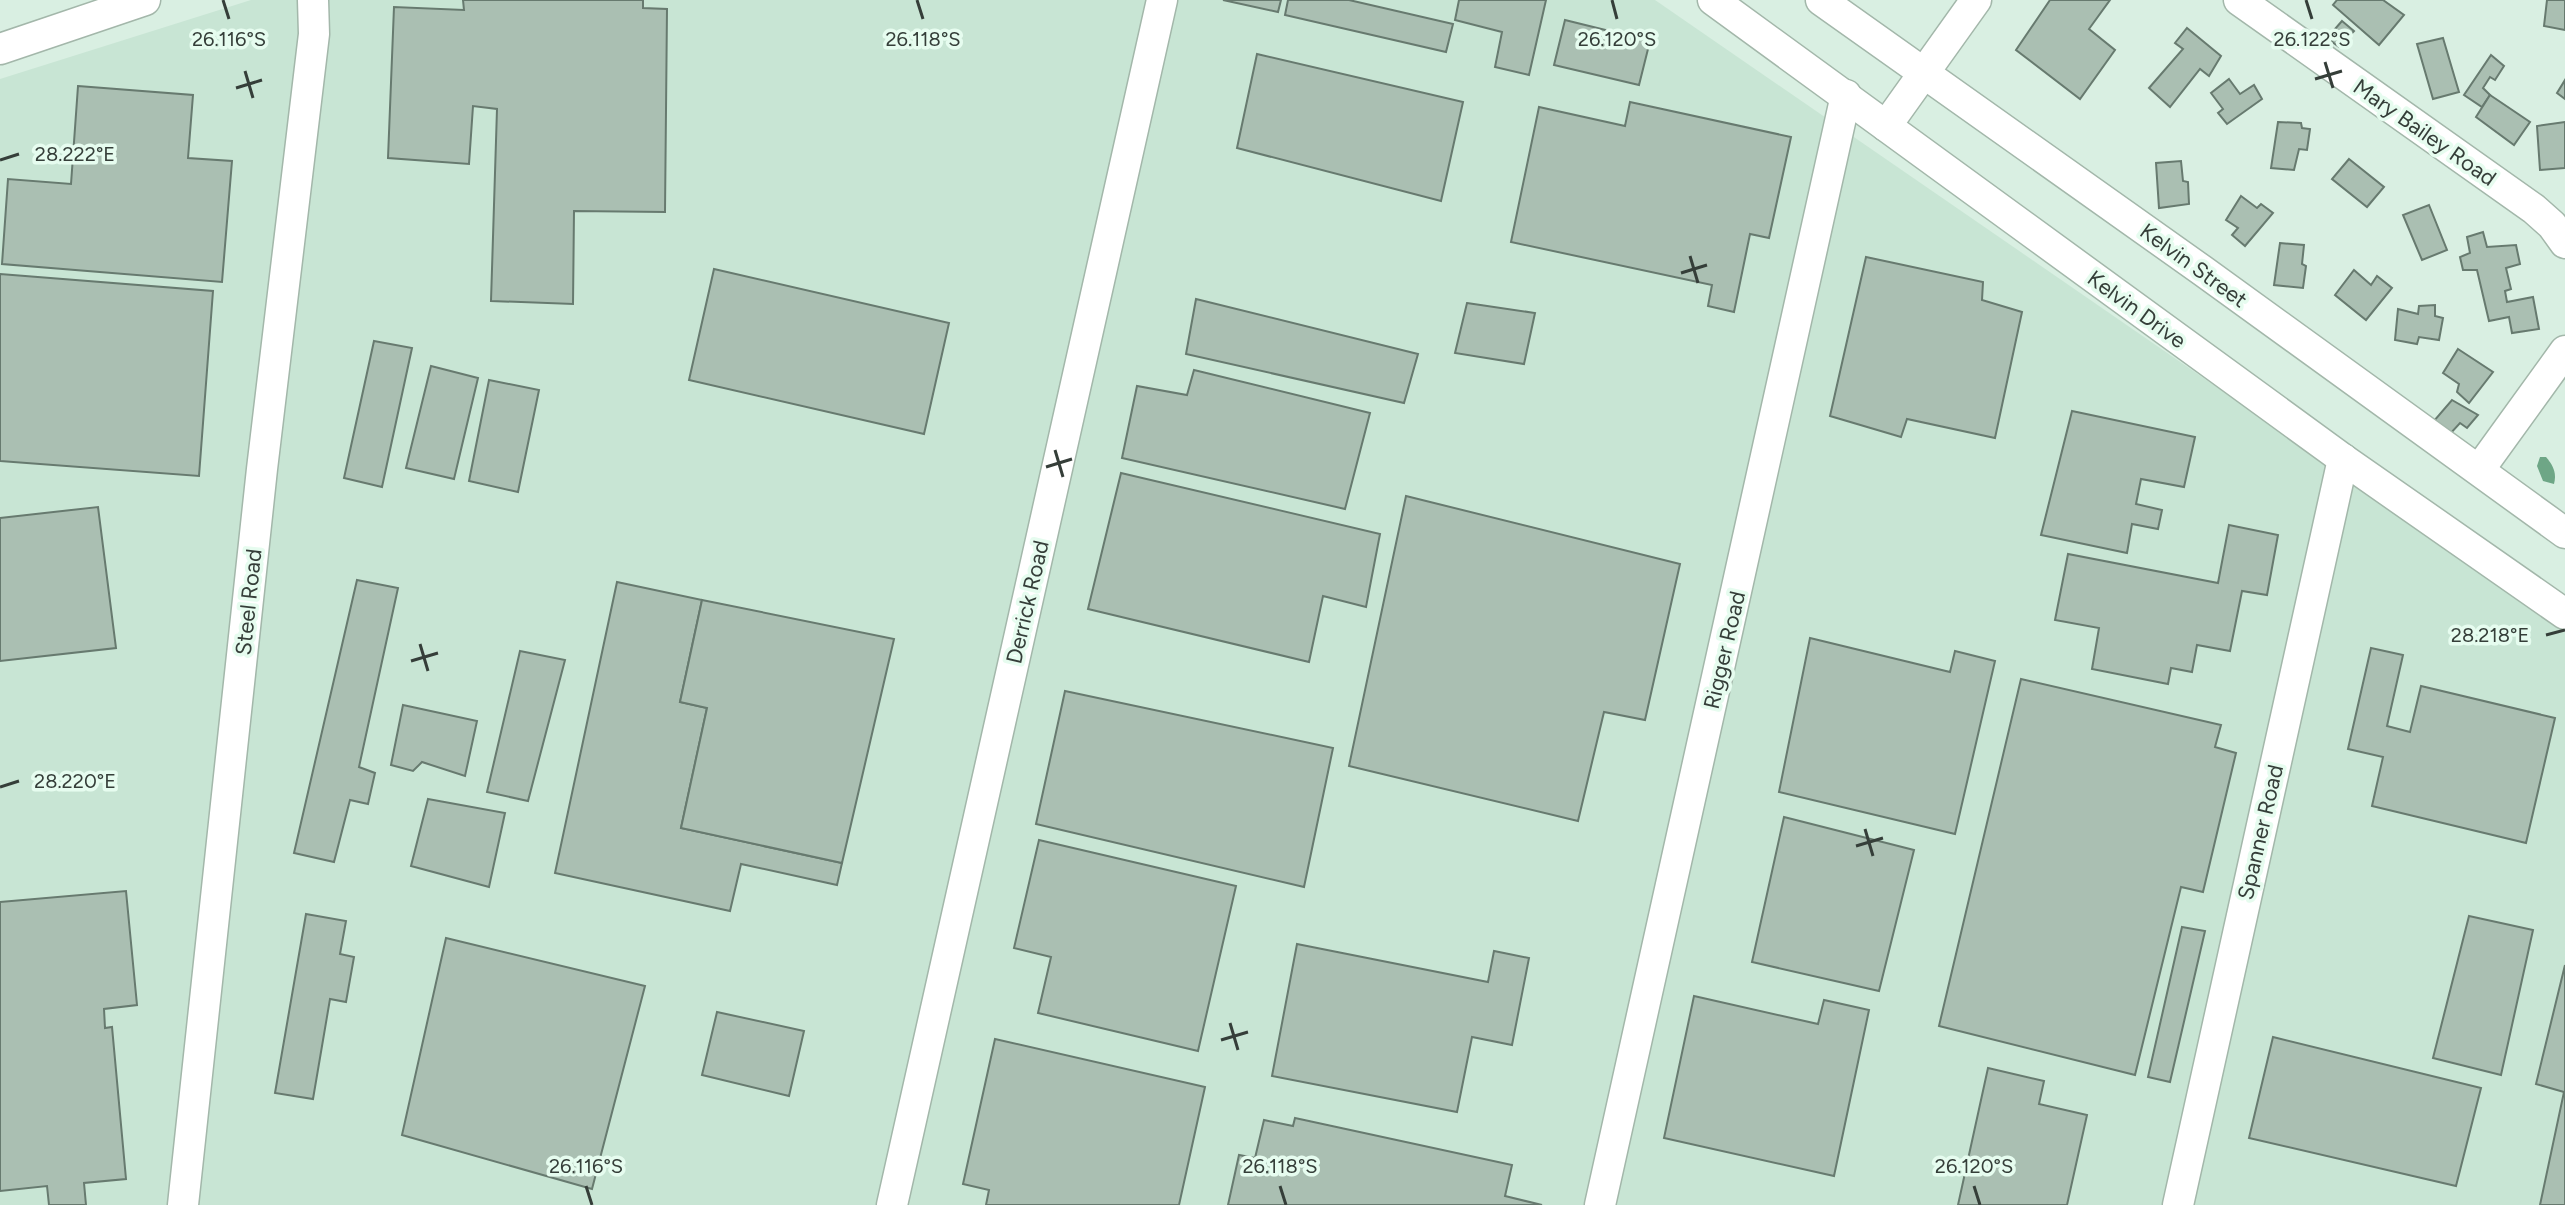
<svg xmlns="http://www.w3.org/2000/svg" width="2565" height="1205" font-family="Figtree,sans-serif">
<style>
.built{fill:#c8e5d4}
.water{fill:#6ea686}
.building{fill:#aabfb2;stroke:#677a6f;stroke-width:2}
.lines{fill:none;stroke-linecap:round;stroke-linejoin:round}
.minor-casing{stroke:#a3b7aa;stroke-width:33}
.minor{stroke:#fff;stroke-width:30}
.ticks{fill:none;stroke:#353e39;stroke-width:3}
.labels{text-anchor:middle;stroke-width:7;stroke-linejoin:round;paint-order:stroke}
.street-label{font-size:22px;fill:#353e39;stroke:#e6fcef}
.ticks-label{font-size:20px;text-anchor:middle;fill:#353e39;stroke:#e6fcef;stroke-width:7;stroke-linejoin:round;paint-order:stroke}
</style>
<rect width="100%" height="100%" fill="#d9efe2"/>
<path class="built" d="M 251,0 L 1655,0 L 2565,627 L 2565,1205 L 0,1205 L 0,79 Z"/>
<path class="water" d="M 2540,457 L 2546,457 C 2553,465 2557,473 2554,484 L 2543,481 L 2537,466 Z"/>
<g class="building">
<path d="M 463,0 L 643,0 L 643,8 L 667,9 L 665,212 L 574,211 L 573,304 L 491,301 L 497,109 L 473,106 L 469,164 L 388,158 L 394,7 L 464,10 Z"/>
<path d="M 1223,0 L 1281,0 L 1278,12 Z"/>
<path d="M 1288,0 L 1349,0 L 1453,24 L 1446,52 L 1285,15 Z"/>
<path d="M 1459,0 L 1546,0 L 1529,75 L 1495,67 L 1502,32 L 1455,20 Z"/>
<path d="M 2050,0 L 2110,0 L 2089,29 L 2115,50 L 2080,99 L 2016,50 Z"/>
<path d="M 2337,0 L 2383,0 L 2404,15 L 2379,45 L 2333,5 Z"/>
<path d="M 2547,0 L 2565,0 L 2565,30 L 2544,26 Z"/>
<path d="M 1565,20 L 1650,41 L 1639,85 L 1554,65 Z"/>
<path d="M 2342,21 L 2354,31 L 2339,47 L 2327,38 Z"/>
<path d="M 2187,28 L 2221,56 L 2209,76 L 2200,69 L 2170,107 L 2149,88 L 2183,49 L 2175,43 Z"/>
<path d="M 2443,38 L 2459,92 L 2433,99 L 2417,44 Z"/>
<path d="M 1257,54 L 1463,102 L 1441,201 L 1237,148 Z"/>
<path d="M 2491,55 L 2504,66 L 2495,80 L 2490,77 L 2483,88 L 2490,95 L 2482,107 L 2464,95 Z"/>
<path d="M 2229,79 L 2240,94 L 2254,85 L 2262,99 L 2227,124 L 2218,113 L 2223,109 L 2211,93 Z"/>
<path d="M 2565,80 L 2565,99 L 2557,93 Z"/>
<path d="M 78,86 L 193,95 L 188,158 L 232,161 L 222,282 L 2,264 L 8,179 L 71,184 Z"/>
<path d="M 2490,95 L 2530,122 L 2514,145 L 2476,117 Z"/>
<path d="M 1630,102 L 1791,137 L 1769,238 L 1750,234 L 1734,312 L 1708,306 L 1712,285 L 1511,242 L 1539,107 L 1625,126 Z"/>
<path d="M 2278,122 L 2301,123 L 2302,128 L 2310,129 L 2307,150 L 2299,149 L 2294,170 L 2271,168 Z"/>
<path d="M 2565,122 L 2565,168 L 2540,170 L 2537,126 Z"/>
<path d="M 2349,159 L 2384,187 L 2367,207 L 2332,179 Z"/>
<path d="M 2181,161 L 2183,181 L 2188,182 L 2189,204 L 2159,208 L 2156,163 Z"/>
<path d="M 2241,196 L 2257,208 L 2261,204 L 2273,213 L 2245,246 L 2232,235 L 2238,228 L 2226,220 Z"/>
<path d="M 2429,205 L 2447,250 L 2422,260 L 2403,215 Z"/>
<path d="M 2483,232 L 2487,247 L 2516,245 L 2520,264 L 2506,268 L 2511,289 L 2505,291 L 2507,302 L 2533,297 L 2539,329 L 2512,333 L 2509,317 L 2489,321 L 2477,270 L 2463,270 L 2460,257 L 2470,253 L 2467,237 Z"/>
<path d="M 2280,243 L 2304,245 L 2302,264 L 2306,266 L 2303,288 L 2274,285 Z"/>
<path d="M 1866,257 L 1983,282 L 1982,300 L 2022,312 L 1995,438 L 1907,419 L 1901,437 L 1830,416 Z"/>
<path d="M 714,269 L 949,323 L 924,434 L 689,380 Z"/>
<path d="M 2354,270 L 2371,285 L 2377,276 L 2392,288 L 2366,320 L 2335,295 Z"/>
<path d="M 0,274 L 213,291 L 199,476 L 0,461 Z"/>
<path d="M 1196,299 L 1418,354 L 1404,403 L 1186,354 Z"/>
<path d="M 1467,303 L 1535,313 L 1524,364 L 1455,353 Z"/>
<path d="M 2435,305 L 2435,316 L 2443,318 L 2439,340 L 2419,337 L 2417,344 L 2395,340 L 2398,309 L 2418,314 L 2419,306 Z"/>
<path d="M 374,341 L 412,348 L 382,487 L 344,478 Z"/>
<path d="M 2458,349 L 2493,372 L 2469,403 L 2457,392 L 2459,384 L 2443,373 Z"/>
<path d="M 431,366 L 478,378 L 454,479 L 406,468 Z"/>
<path d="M 1194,370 L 1370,413 L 1345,509 L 1122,458 L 1137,386 L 1187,395 Z"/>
<path d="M 489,380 L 539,390 L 518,492 L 469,481 Z"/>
<path d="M 2452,400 L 2478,415 L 2467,428 L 2460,423 L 2450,434 L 2433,422 Z"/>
<path d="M 2072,411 L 2195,437 L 2184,487 L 2141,479 L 2136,504 L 2162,510 L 2158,529 L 2132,524 L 2127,553 L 2041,535 Z"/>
<path d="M 1121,473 L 1380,534 L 1366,607 L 1323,596 L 1309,662 L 1088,609 Z"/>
<path d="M 1406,496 L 1680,564 L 1645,720 L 1604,712 L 1578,821 L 1349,766 Z"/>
<path d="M 98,507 L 116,648 L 0,661 L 0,518 Z"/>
<path d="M 2229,525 L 2278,535 L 2267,595 L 2242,591 L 2230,651 L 2197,645 L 2192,672 L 2171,668 L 2168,684 L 2092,669 L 2099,628 L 2055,620 L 2068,554 L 2218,583 Z"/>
<path d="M 357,580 L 398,588 L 359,767 L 375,773 L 368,804 L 350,800 L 334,862 L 294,853 Z"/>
<path d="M 617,582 L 702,600 L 680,702 L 707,708 L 681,828 L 842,863 L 837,885 L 741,864 L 730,911 L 555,873 Z"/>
<path d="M 702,600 L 894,639 L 842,863 L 681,828 L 707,708 L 680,702 Z"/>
<path d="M 1810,638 L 1950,672 L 1955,651 L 1995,661 L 1955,834 L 1779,792 Z"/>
<path d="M 2371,648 L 2403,655 L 2387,726 L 2410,732 L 2421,686 L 2555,718 L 2526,843 L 2372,806 L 2383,757 L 2348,749 Z"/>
<path d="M 520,651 L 565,660 L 528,801 L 487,792 Z"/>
<path d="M 2021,679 L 2221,725 L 2215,747 L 2236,753 L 2203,892 L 2181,887 L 2135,1075 L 1939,1026 Z"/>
<path d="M 1065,691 L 1333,748 L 1304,887 L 1036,824 Z"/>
<path d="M 403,705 L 477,721 L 465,776 L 422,762 L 413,771 L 391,765 Z"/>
<path d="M 428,799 L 505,813 L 489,887 L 411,866 Z"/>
<path d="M 1784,817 L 1914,850 L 1879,991 L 1752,962 Z"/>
<path d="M 1039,840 L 1236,886 L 1198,1051 L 1038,1013 L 1051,957 L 1014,948 Z"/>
<path d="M 126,891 L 137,1005 L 104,1009 L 105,1028 L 112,1027 L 126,1179 L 84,1183 L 86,1205 L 49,1205 L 47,1186 L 0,1191 L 0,902 Z"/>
<path d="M 306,914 L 346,921 L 340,954 L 354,957 L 346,1002 L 330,999 L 313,1099 L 275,1093 Z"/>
<path d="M 2469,916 L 2533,930 L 2501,1075 L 2433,1058 Z"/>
<path d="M 2182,927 L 2205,931 L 2170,1082 L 2148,1077 Z"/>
<path d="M 446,938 L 645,986 L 592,1189 L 402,1135 Z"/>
<path d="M 1297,944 L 1488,982 L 1494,951 L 1529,958 L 1512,1045 L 1472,1037 L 1457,1112 L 1272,1076 Z"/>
<path d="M 2565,965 L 2565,1205 L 2540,1205 L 2564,1092 L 2536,1084 Z"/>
<path d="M 1694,996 L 1818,1024 L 1824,1000 L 1869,1010 L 1834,1176 L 1664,1138 Z"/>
<path d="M 717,1012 L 804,1031 L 789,1096 L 702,1075 Z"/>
<path d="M 2273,1037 L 2481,1088 L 2456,1186 L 2249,1138 Z"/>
<path d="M 995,1039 L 1205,1087 L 1179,1205 L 986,1205 L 989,1190 L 963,1184 Z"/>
<path d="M 1988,1068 L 2044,1081 L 2039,1104 L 2087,1115 L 2067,1205 L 1958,1205 Z"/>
<path d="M 1295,1118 L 1512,1165 L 1505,1196 L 1542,1205 L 1228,1205 L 1239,1155 L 1255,1158 L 1264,1120 L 1293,1126 Z"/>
</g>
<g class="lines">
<defs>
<g id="minor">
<path d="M 1713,0 L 2343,459 L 2565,614"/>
<path d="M 1821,0 L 2203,271 L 2565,533"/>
<path d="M 2239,0 L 2534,209 L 2552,225 L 2565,243"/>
<path d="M 0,49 L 145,0"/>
<path d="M 1886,126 L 1976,0"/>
<path d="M 2479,470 L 2565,351"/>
<path d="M 183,1205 L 262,469 L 314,34 L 313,0"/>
<path d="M 892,1205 L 1162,0"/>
<path d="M 1600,1205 L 1846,95"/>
<path d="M 2178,1205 L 2343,459"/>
</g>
</defs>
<use href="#minor" class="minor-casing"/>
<use href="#minor" class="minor"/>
</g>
<path class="ticks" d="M 223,0 L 229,19M 917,0 L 923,19M 1612,0 L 1617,19M 2306,0 L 2312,19M 2325,62 L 2333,88M 245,71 L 253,98M 2315,79 L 2342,71M 236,88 L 262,80M 0,160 L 19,154M 1690,256 L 1698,283M 1681,273 L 1707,265M 1055,450 L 1063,477M 1046,467 L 1072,459M 2546,635 L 2565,630M 420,644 L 428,671M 411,661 L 438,653M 0,787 L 19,781M 1865,829 L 1873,856M 1856,846 L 1883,838M 1230,1023 L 1238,1050M 1221,1040 L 1248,1032M 586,1186 L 592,1205M 1280,1186 L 1286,1205M 1974,1186 L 1980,1205"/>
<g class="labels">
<g class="street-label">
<text transform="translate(2425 132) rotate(35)" y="8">Mary Bailey Road</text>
<text transform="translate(2194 265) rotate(36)" y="8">Kelvin Street</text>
<text transform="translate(2137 309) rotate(36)" y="8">Kelvin Drive</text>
<text transform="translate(248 602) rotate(-84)" y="8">Steel Road</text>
<text transform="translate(1027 602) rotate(-77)" y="8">Derrick Road</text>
<text transform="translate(1724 650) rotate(-77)" y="8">Rigger Road</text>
<text transform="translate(2260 832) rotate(-77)" y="8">Spanner Road</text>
</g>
</g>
<g class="ticks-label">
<text x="229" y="46">26.116°S</text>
<text x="923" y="46">26.118°S</text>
<text x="1617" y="46">26.120°S</text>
<text x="2312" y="46">26.122°S</text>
<text x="75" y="161">28.222°E</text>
<text x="2490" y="642">28.218°E</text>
<text x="75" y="788">28.220°E</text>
<text x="586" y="1173">26.116°S</text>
<text x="1280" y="1173">26.118°S</text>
<text x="1974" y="1173">26.120°S</text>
</g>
</svg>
